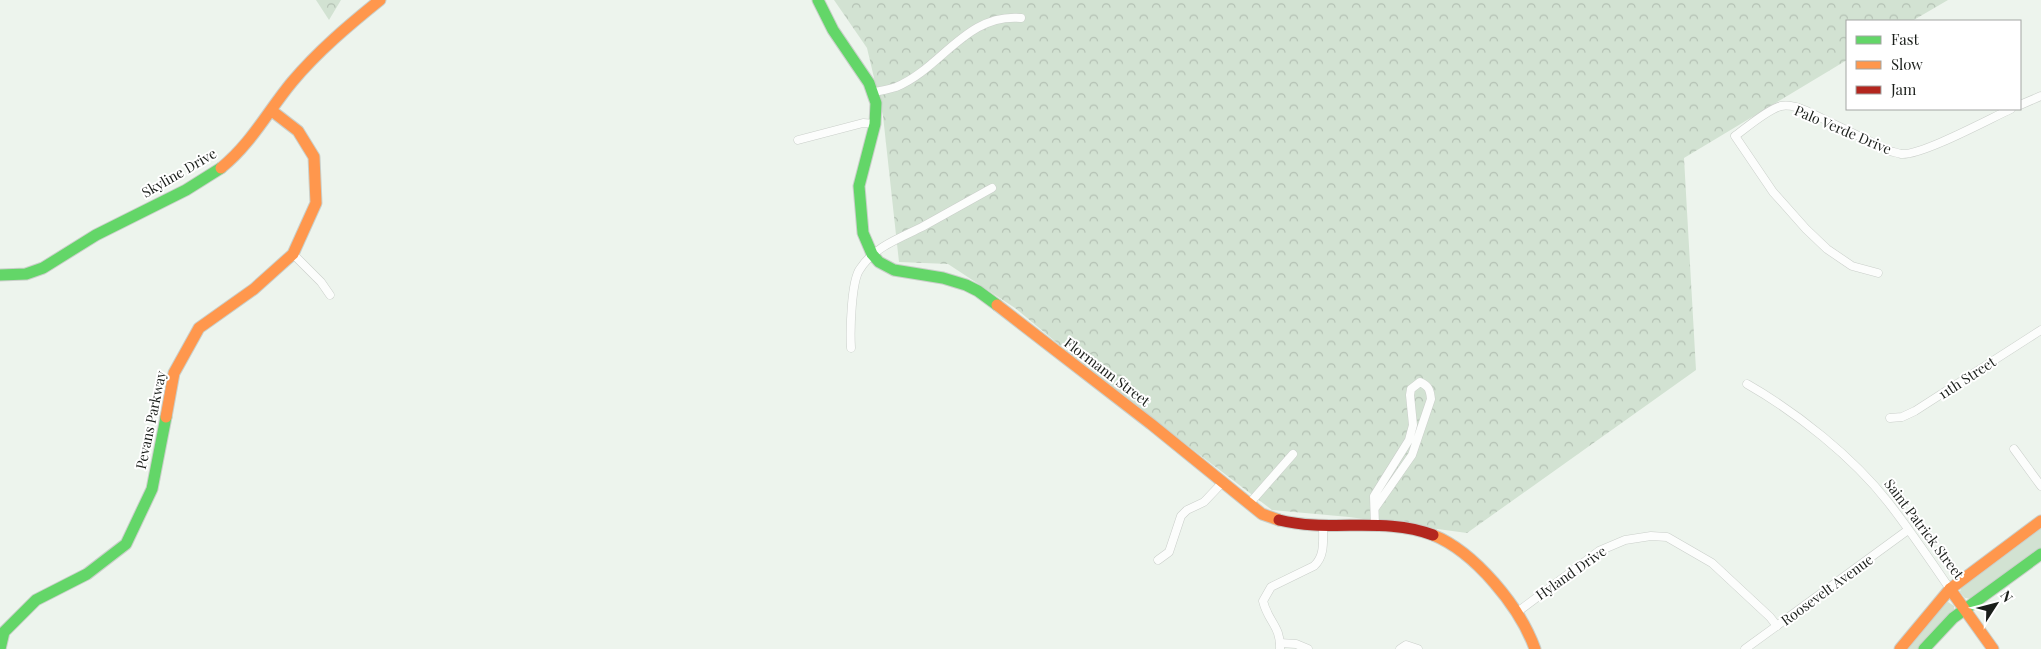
<svg xmlns="http://www.w3.org/2000/svg" width="2041" height="649" font-family="'Playfair Display',serif">
<style>
.grass{fill:#d2e2d2}
.forest{fill:url(#forest-crowns)}
.lines{fill:none;stroke-linecap:round;stroke-linejoin:round}
.street-casing{stroke:#cacfca;stroke-width:9}
.fast-casing{stroke:#cacfca;stroke-width:13}
.slow-casing{stroke:#cacfca;stroke-width:13}
.jam-casing{stroke:#cacfca;stroke-width:13}
.street{stroke:#fcfdfc;stroke-width:8}
.fast{stroke:#63d668;stroke-width:11}
.slow{stroke:#ff974d;stroke-width:11}
.jam{stroke:#b3261e;stroke-width:11}
.labels{text-anchor:middle;stroke-width:4;stroke-linejoin:round;paint-order:stroke}
.street-label{font-size:14px;fill:#1a1e1a;stroke:#fff}
</style>
<defs>
<pattern id="forest-crowns" width="20" height="18" patternUnits="userSpaceOnUse" patternTransform="scale(1.25)"><rect width="20" height="18" fill="#d2e2d2"/><path d="M2 6a3 3 0 1 1 6 0M12 15a3 3 0 1 1 6 0" fill="none" stroke="#b4c1b4"/></pattern>
</defs>
<rect width="100%" height="100%" fill="#edf4ed"/>
<g class="grass">
<path d="M 2041,526 L 2041,550 L 1972,599 L 1965,598 L 1960,592 L 1961,588 Z"/>
<path d="M 1948,602 L 1954,606 L 1954,611 L 1920,649 L 1907,649 L 1942,606 Z"/>
</g>
<g class="forest">
<path d="M 316,0 L 341,0 L 329,20 Z"/>
<path d="M 834,0 L 1948,0 L 1912,21 L 1847,21 L 1847,60 L 1684,158 L 1696,370 L 1467,533 L 1349,517 L 1272,510 L 1103,381 L 1015,308 L 948,264 L 899,262 L 883,116 L 867,48 Z"/>
</g>
<g class="lines">
<defs>
<g id="street">
<path d="M 874,92 C 881,91 889,89 896,87 C 942,68 966,13 1021,18"/>
<path d="M 2020,105 L 2041,96"/>
<path d="M 798,140 L 863,123 L 875,124"/>
<path d="M 293,254 L 321,282 L 330,295"/>
<path d="M 1878,273 L 1852,266 L 1827,249 L 1806,229 L 1773,192 L 1735,136 C 1746,128 1768,109 1781,106 C 1791,104 1802,109 1811,113 L 1890,151 C 1893,152 1898,153 1901,154 C 1921,156 1989,119 2011,109"/>
<path d="M 851,348 C 850,332 851,281 860,269 C 874,247 900,238 922,227 C 945,214 969,201 992,188"/>
<path d="M 1747,384 C 1796,412 1853,457 1888,502 C 1910,530 1930,560 1950,589"/>
<path d="M 1890,418 L 1902,417 L 1915,411 L 2041,330"/>
<path d="M 2014,449 L 2041,486"/>
<path d="M 1249,504 L 1293,454"/>
<path d="M 1375,526 L 1374,496 L 1409,440 L 1413,425 L 1410,395 L 1411,389 L 1420,382 C 1429,386 1430,390 1431,399 L 1412,455 L 1375,508"/>
<path d="M 1158,560 L 1169,552 L 1181,516 L 1187,510 L 1204,502 L 1222,483"/>
<path d="M 1516,613 L 1599,551 L 1625,540 L 1651,536 L 1667,537 L 1712,563 L 1770,617 L 1777,626"/>
<path d="M 1280,643 L 1296,644 L 1308,649"/>
<path d="M 1280,649 C 1281,626 1268,622 1263,601 L 1271,587 L 1314,566 C 1325,556 1323,541 1323,527"/>
<path d="M 1400,649 L 1406,645 L 1418,649"/>
<path d="M 1745,649 L 1908,530"/>
</g>
<g id="fast">
<path d="M 818,0 L 833,30 L 869,83 L 876,103 L 875,124 L 859,186 L 863,233 L 872,254 L 879,262 L 894,270 L 943,278 L 966,285 L 978,291 L 997,305"/>
<path d="M 0,275 L 26,274 L 43,268 L 96,235 L 186,190 L 221,168"/>
<path d="M 0,649 L 4,632 L 36,600 L 87,574 L 126,544 L 152,489 L 166,417"/>
<path d="M 1924,649 L 1953,618 L 2041,554"/>
</g>
<g id="slow">
<path d="M 221,168 C 251,144 268,111 292,82 C 318,51 349,25 380,0"/>
<path d="M 997,305 L 1151,424 L 1262,514 L 1279,520"/>
<path d="M 166,417 L 174,373 L 199,328 L 254,289 L 293,254 L 316,203 L 314,157 L 298,131 L 272,111"/>
<path d="M 1433,535 C 1475,552 1520,607 1535,649"/>
<path d="M 1950,589 L 1993,649"/>
<path d="M 1900,649 L 1950,589 L 2041,521"/>
</g>
<path id="jam" d="M 1279,520 C 1330,533 1384,516 1433,535"/>
</defs>
<use href="#street" class="street-casing"/>
<use href="#fast" class="fast-casing"/>
<use href="#slow" class="slow-casing"/>
<use href="#jam" class="jam-casing"/>
<use href="#street" class="street"/>
<use href="#fast" class="fast"/>
<use href="#slow" class="slow"/>
<use href="#jam" class="jam"/>
</g>
<g class="labels">
<g class="street-label">
<text transform="translate(1843 130) rotate(23)" y="5">Palo Verde Drive</text>
<text transform="translate(179 173) rotate(-30)" y="5">Skyline Drive</text>
<text transform="translate(1107 372) rotate(37)" y="5">Flormann Street</text>
<text transform="translate(1967 378) rotate(-33)" y="5">11th Street</text>
<text transform="translate(151 420) rotate(-78)" y="5">Pevans Parkway</text>
<text transform="translate(1924 529) rotate(53)" y="5">Saint Patrick Street</text>
<text transform="translate(1571 573) rotate(-35)" y="5">Hyland Drive</text>
<text transform="translate(1827 590) rotate(-36)" y="5">Roosevelt Avenue</text>
</g>
</g>
<rect x="1846" y="20" width="175" height="90" fill="#ffffff" stroke="#a3a5a3"/>
<rect x="1856" y="36" width="25" height="8" fill="#63d668" stroke="#a3a5a3"/>
<text x="1891" y="45" font-size="15" fill="#1a1e1a">Fast</text>
<rect x="1856" y="61" width="25" height="8" fill="#ff974d" stroke="#a3a5a3"/>
<text x="1891" y="70" font-size="15" fill="#1a1e1a">Slow</text>
<rect x="1856" y="86" width="25" height="8" fill="#b3261e" stroke="#a3a5a3"/>
<text x="1891" y="95" font-size="15" fill="#1a1e1a">Jam</text>
<g transform="translate(1996 604) rotate(54)" stroke="#ffffff" stroke-width="4" paint-order="stroke">
<path d="M0-4L9 19L0 12L-9 19Z" fill="#1a1e1a"/>
<text y="-8" font-size="14" font-weight="bold" text-anchor="middle" fill="#1a1e1a">N</text>
</g>
</svg>
